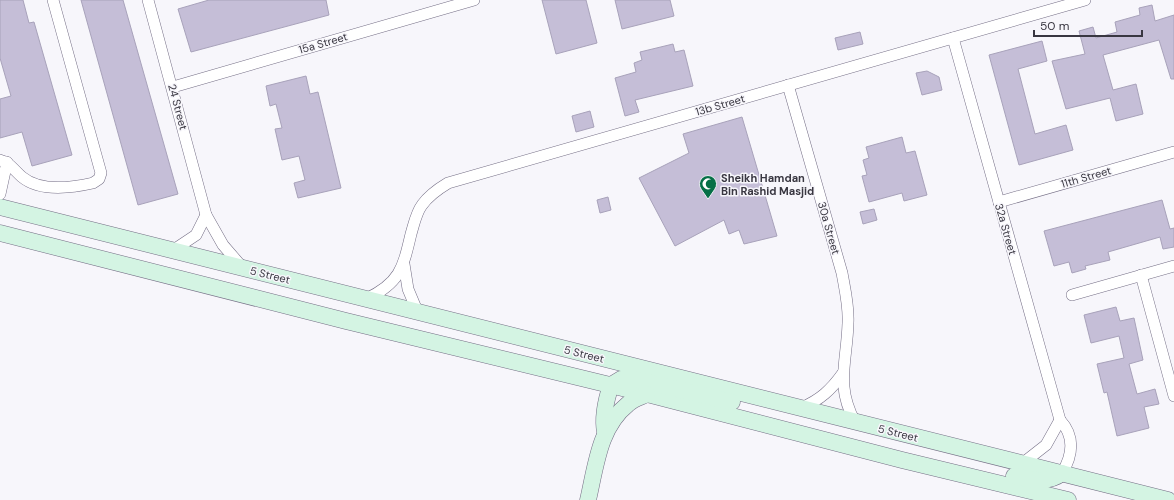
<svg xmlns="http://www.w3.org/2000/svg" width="1174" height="500" font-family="'DM Sans',sans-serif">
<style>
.building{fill:#c5bed7;stroke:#a8a2ba}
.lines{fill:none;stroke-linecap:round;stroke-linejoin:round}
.street-casing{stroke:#746e85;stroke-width:12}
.secondary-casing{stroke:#746e85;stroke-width:17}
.street{stroke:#fff;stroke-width:11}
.secondary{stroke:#d4f4e3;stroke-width:16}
.labels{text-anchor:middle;stroke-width:3;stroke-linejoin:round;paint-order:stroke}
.street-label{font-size:11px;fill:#393741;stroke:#f7f6fb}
.poi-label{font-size:11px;font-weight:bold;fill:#393741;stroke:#f7f6fb;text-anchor:start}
</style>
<rect width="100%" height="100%" fill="#f7f6fb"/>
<g class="building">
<path d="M 0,0 L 23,0 L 29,23 L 34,22 L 72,155 L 32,166 L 22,132 L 0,138 L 0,99 L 11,96 L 0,58 Z"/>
<path d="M 81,0 L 123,0 L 178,194 L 138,205 Z"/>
<path d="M 209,0 L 326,0 L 329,15 L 191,52 L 178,9 Z"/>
<path d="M 542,0 L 586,0 L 597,43 L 556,54 Z"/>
<path d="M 615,0 L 670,0 L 674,16 L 622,29 Z"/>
<path d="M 1152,5 L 1155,21 L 1174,15 L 1174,79 L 1171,79 L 1159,40 L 1103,55 L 1113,90 L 1136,84 L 1143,114 L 1116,121 L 1110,98 L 1066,109 L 1052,61 L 1085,54 L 1079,31 L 1093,27 L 1096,38 L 1117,32 L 1115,22 L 1140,15 L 1139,8 Z"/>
<path d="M 860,32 L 863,44 L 838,50 L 835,38 Z"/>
<path d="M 1042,41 L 1047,61 L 1018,69 L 1035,134 L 1066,125 L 1073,150 L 1019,165 L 989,55 Z"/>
<path d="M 673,44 L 675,52 L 684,50 L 693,86 L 635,100 L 639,112 L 625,116 L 615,78 L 636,72 L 634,63 L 642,60 L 640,52 Z"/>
<path d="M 927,71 L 939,77 L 942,90 L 922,95 L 916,73 Z"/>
<path d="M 306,76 L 310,94 L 318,92 L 341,188 L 298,198 L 294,183 L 305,180 L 299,156 L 282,160 L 275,129 L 282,128 L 276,104 L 270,106 L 266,86 Z"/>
<path d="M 590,111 L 594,127 L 576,132 L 572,116 Z"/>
<path d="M 742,117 L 777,236 L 744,244 L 739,230 L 729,234 L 724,220 L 675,246 L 639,178 L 689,153 L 683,134 Z"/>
<path d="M 902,137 L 906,153 L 915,151 L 927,195 L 904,201 L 902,193 L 869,202 L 862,176 L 867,175 L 863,160 L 869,158 L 866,147 Z"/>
<path d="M 608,197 L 611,210 L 600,213 L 597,200 Z"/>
<path d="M 1162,200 L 1170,229 L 1174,228 L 1174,247 L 1163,249 L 1160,237 L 1108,252 L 1110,260 L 1085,266 L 1086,269 L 1072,273 L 1069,262 L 1054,266 L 1044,231 Z"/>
<path d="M 874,209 L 877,220 L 863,224 L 860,212 Z"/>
<path d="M 1116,307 L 1120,321 L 1134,318 L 1143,360 L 1129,364 L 1137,394 L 1155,389 L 1159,404 L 1144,407 L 1149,428 L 1117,436 L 1107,392 L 1104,393 L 1097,364 L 1124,358 L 1119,336 L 1091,343 L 1084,315 Z"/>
</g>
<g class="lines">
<defs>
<g id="street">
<path d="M 148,0 L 206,215 L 223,245 L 242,267"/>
<path d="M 953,38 L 1060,420 C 1075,436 1073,455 1062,473"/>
<path d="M 788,85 L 842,273 C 845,290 849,306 848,323 C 847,362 835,385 855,422"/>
<path d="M 173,87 L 474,0"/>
<path d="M 0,160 C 9,162 15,171 22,177 C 40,192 71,188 93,183 L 99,179 L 101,173 L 53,0"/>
<path d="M 0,194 L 7,162"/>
<path d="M 999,202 L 1174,152"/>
<path d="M 172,251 L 196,235 L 206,215"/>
<path d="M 404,264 L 408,289 L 418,313"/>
<path d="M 1141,275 L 1174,396"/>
<path d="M 1072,295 L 1174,266"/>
<path d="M 366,299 C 400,283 403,268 411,234 C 414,224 416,213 422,205 C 429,195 438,189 448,183 L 1085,0"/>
<path d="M 801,408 C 820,400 831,390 843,373"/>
<path d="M 1023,463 L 1046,445 L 1060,420"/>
</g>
<g id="secondary">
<path d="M 0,207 L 1168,500"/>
<path d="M 0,233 L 346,321 L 647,394 L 902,460 L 1068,500"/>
<path d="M 605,432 C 602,416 606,400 611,385 L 621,379 L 634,379 L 732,402"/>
<path d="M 1014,476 C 1031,480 1048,484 1062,473"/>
<path d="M 588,500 C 596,466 599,427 628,404 C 633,399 641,397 647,394"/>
</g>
</defs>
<use href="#street" class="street-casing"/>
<use href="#secondary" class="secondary-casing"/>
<use href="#street" class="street"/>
<use href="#secondary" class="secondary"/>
</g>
<defs>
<symbol id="mosque-pin" viewBox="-11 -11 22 30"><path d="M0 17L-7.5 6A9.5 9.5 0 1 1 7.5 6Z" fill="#056f46" stroke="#f7f6fb"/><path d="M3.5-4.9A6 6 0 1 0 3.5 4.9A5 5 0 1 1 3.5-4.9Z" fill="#fff"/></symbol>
</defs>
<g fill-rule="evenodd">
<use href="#mosque-pin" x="698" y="174" width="20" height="27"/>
</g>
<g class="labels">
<g class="street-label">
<text transform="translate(323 43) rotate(-16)" y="4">15a Street</text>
<text transform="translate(720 105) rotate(-16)" y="4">13b Street</text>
<text transform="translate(178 107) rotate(75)" y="4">24 Street</text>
<text transform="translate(1086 177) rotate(-16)" y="4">11th Street</text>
<text transform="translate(829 228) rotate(74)" y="4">30a Street</text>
<text transform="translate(1006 229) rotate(74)" y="4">32a Street</text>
<text transform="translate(270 275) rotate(14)" y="4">5 Street</text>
<text transform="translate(584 354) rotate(14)" y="4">5 Street</text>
<text transform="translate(898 433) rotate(14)" y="4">5 Street</text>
</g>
<g class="poi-label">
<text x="721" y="182">Sheikh Hamdan<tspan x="721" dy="13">Bin Rashid Masjid</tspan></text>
</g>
</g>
<path d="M1034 30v6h108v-6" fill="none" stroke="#393741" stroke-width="2"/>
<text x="1040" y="30" font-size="12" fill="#393741" stroke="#f7f6fb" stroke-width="3" paint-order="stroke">50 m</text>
</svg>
